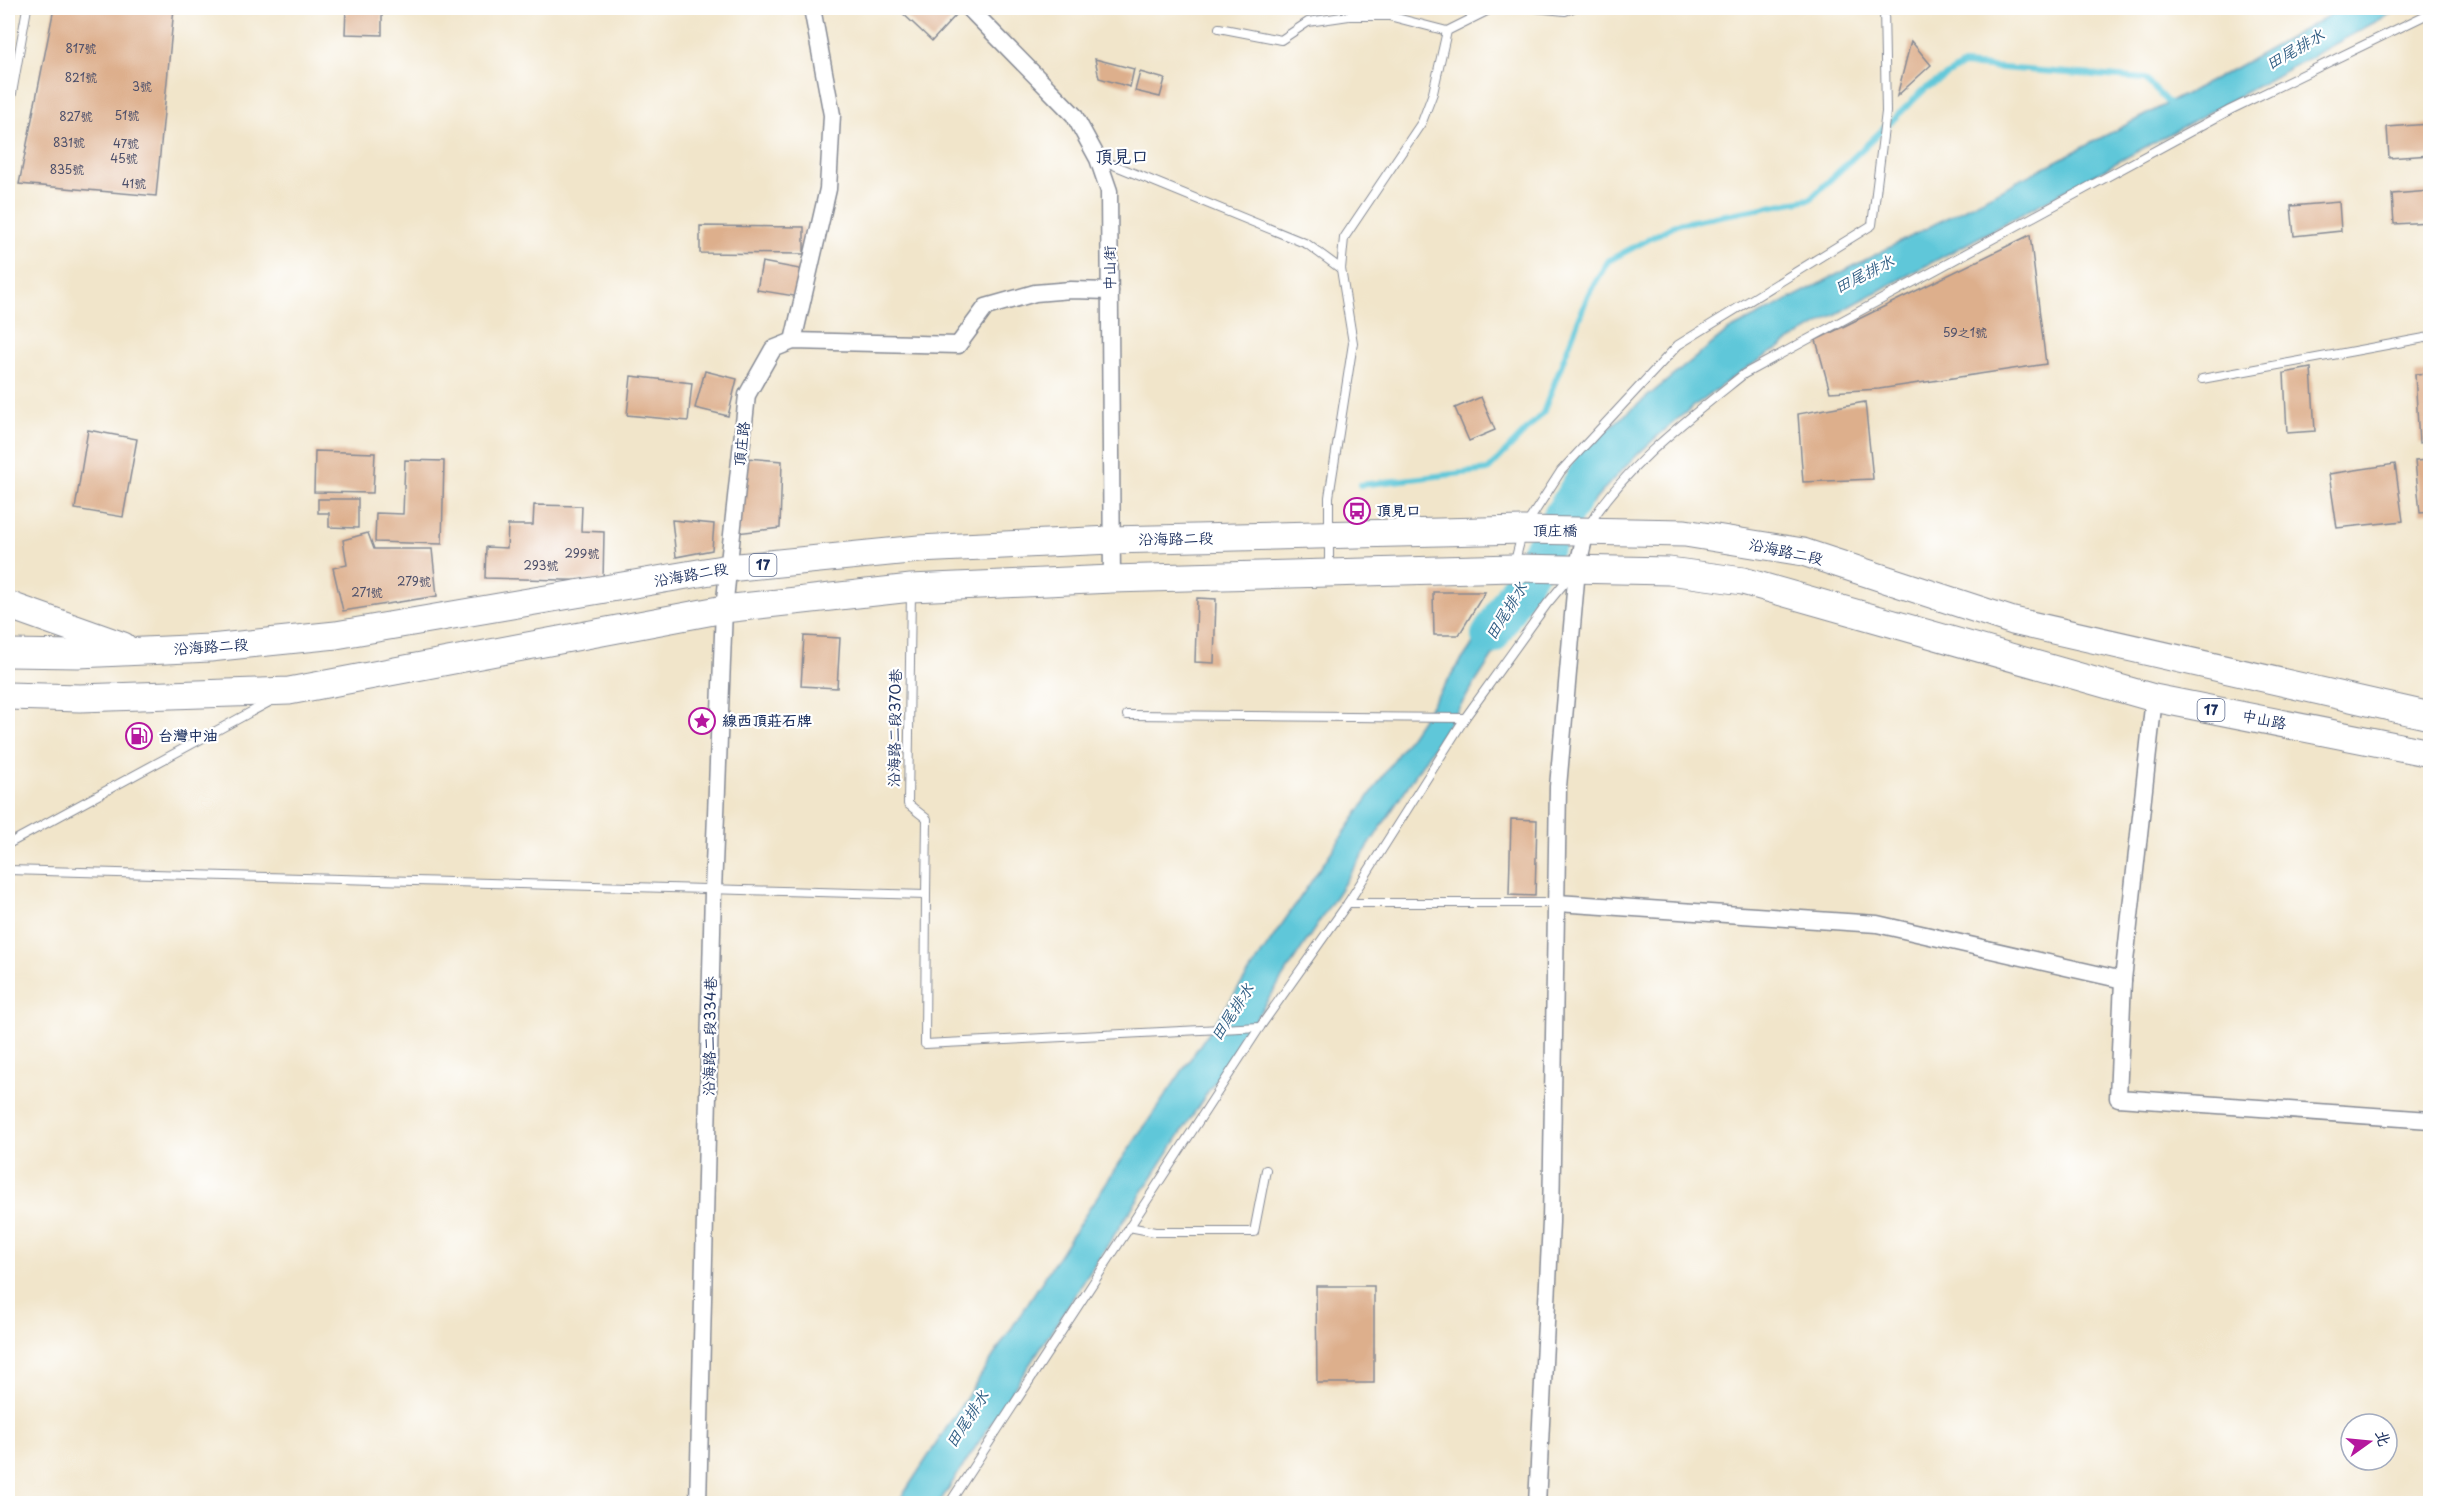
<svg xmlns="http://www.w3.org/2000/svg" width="2438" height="1511" font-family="'Playpen Sans','LXGW WenKai TC',sans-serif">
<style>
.water{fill:#5ec7d9;stroke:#3c7b9c;stroke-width:1.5}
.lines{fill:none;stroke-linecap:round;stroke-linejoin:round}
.stream{stroke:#5ec7d9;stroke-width:6}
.river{stroke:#5ec7d9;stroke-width:38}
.building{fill:#ddaf8c}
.service-casing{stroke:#868a94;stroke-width:10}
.minor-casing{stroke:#868a94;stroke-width:19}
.primary-casing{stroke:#868a94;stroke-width:29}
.service{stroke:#fff;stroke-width:8}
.minor{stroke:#fff;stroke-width:16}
.primary{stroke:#fff;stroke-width:27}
.labels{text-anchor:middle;stroke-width:4.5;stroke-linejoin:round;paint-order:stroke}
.number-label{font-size:12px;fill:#4c4f6a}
.shield{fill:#fff;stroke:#5f6d8e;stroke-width:1.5}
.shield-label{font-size:14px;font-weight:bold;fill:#1b2f5e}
.street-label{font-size:15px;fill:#1b2f5e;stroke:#fff}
.poi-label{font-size:15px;font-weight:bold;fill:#1b2f5e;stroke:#fff;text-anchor:start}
.water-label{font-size:16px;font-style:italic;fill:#2f5d83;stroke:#fff}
.quarter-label{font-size:18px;fill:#1b2f5e;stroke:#fff}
</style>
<rect width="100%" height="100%" fill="#fff"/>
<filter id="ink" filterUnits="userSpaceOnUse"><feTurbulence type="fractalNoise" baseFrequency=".0167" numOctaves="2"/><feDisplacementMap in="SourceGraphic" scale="12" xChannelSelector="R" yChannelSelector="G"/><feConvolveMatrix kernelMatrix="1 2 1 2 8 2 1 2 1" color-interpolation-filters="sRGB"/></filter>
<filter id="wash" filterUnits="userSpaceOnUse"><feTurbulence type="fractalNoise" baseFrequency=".008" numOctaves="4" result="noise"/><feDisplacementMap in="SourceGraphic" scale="24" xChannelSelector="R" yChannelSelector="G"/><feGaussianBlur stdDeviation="1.35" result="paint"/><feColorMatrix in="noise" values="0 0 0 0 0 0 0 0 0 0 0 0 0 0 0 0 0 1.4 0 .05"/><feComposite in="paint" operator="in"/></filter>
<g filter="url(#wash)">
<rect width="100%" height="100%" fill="#f1e5ca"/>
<g class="water">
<path d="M 2342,8 L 2401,8 C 2263,83 2125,158 1987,233 C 1847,309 1693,379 1590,506 L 1554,506 L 1575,465 L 1604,432 L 1728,331 L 2234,69 Z"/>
<path d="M 1502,592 L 1534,593 L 939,1503 L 897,1504 L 1108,1180 L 1470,648 Z"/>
</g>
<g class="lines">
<path class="stream" d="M 1360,485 L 1488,470 L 1543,413 L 1588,295 L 1608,261 L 1677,224 L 1810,199 L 1925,89 L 1963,65 L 2145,79 L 2173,108"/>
<path class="river" d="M 1490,636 L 1595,462"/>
</g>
<g id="blocks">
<g class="building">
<path d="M 54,8 L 174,8 L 156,196 L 19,184 Z"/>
<path d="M 346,8 L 382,8 L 382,35 L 345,34 Z"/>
<path d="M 897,8 L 948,8 L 956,15 L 932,41 Z"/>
<path d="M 1948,8 L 1975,8 L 1975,9 L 1948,11 Z"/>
<path d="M 1911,41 L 1931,65 L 1897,96 Z"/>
<path d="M 1095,59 L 1134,69 L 1130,87 L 1099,78 Z"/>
<path d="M 1140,72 L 1165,79 L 1160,97 L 1135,91 Z"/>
<path d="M 2430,124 L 2430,155 L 2389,158 L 2387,127 Z"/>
<path d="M 2430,191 L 2430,222 L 2394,224 L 2392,194 Z"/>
<path d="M 2339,202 L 2341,231 L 2294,236 L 2291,206 Z"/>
<path d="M 700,226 L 804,227 L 804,254 L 700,253 Z"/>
<path d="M 2030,235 L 2046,364 L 1879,389 L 1830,392 L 1816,340 Z"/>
<path d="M 762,262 L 805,270 L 800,297 L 757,290 Z"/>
<path d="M 2311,368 L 2315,431 L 2287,433 L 2284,373 Z"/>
<path d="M 705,371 L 737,379 L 728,416 L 695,408 Z"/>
<path d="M 2430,373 L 2430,442 L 2419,443 L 2415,374 Z"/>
<path d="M 631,376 L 692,383 L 688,421 L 627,415 Z"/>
<path d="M 1481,397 L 1495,430 L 1469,441 L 1455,408 Z"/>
<path d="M 1865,402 L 1873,479 L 1803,482 L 1798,414 Z"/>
<path d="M 88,430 L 137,439 L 123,517 L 75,509 Z"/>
<path d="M 315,451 L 375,453 L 373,493 L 314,492 Z"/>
<path d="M 747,458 L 782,461 L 780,528 L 737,533 Z"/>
<path d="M 405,460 L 444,461 L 442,544 L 375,542 L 376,513 L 403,514 Z"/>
<path d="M 2430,460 L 2430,512 L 2420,513 L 2415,461 Z"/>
<path d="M 2395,464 L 2403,521 L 2337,528 L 2329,474 Z"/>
<path d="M 318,499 L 358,499 L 358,528 L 329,527 L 329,513 L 318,513 Z"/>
<path d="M 534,505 L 582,506 L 581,531 L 604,532 L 603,581 L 485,578 L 486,547 L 507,548 L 508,525 L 533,525 Z"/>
<path d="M 672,520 L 714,524 L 712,550 L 676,557 Z"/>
<path d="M 368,533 L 374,549 L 432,549 L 437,596 L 343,611 L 333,568 L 347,565 L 343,540 Z"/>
<path d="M 1433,592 L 1485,592 L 1459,635 L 1434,635 Z"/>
<path d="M 1197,598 L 1216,599 L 1214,663 L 1195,662 Z"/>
<path d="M 804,636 L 840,638 L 837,688 L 801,686 Z"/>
<path d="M 1511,819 L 1537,820 L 1535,896 L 1509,895 Z"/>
<path d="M 1316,1286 L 1374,1286 L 1374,1383 L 1317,1383 Z"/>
</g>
</g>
</g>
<g filter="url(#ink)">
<use href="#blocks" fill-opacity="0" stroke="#868a94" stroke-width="1.5"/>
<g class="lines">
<defs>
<g id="service">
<path d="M 1535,8 L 1565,11 L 1573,8"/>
<path d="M 1219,28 L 1281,40 L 1308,22 L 1349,16 L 1389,16 L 1447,31"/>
<path d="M 8,116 L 27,8"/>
<path d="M 1099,159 L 1307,244 L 1341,269"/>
<path d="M 2202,379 L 2430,337"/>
<path d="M 1589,525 C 1626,465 1689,418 1744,374 L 2230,110 L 2430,13"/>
<path d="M 1514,565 L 1523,530 L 1561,471 L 1678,345 L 1872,225 L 1886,112 L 1884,8"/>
<path d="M 1329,570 L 1329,497 L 1353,343 L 1341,269 L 1344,238 L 1422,122 L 1433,93 L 1447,31 L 1493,8"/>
<path d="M 911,591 L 908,804 L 927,819 L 926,895"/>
<path d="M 1127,715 L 1465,718"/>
<path d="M 8,844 L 271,701"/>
<path d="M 8,870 L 926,895 L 925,1044 L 1260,1027"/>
<path d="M 1348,903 L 1557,903"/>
<path d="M 1129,1227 L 1155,1232 L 1254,1232 L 1266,1170"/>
<path d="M 949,1504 L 1260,1027 L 1348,903 L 1465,718 L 1547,604 L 1571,575"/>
</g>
<g id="minor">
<path d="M 969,8 L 1074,115 L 1098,159 L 1109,191 L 1112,579"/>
<path d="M 793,341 L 828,189 L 832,115 L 812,8"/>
<path d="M 2154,698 L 2123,980 L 2118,1098 L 2430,1120"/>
<path d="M 1557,903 L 1877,924 L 2123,980"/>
<path d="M 698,1504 L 713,891 L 724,609 L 747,395 L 773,349 L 793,341 L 958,345 L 986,307 L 1035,293 L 1071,290 L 1110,291"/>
<path d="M 1537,1504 L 1551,1222 L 1558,787 L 1577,569 L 1586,531"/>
</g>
<g id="primary">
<path d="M 8,605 L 123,646"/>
<path d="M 8,653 L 78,654 L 210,648 L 336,635 L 728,568 L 919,549 L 1111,540 L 1523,530 L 1685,533 L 1803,552 L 2013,621 L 2430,716"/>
<path d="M 8,696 L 80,698 L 289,691 L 724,609 L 911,588 L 1112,579 L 1513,568 L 1669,571 L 1743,581 L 2154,698 L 2430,753"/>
</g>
</defs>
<use href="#service" class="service-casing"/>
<use href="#minor" class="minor-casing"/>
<use href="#primary" class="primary-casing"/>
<use href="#service" class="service"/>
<use href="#minor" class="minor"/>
<use href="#primary" class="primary"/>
</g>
</g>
<defs>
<symbol id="bus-ring" viewBox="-11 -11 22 22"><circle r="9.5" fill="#fff" stroke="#b5179e" stroke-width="1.5"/><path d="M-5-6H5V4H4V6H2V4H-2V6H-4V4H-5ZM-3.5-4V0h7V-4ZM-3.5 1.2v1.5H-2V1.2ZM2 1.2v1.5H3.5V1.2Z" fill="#b5179e"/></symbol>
<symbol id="sight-ring" viewBox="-11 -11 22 22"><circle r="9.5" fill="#fff" stroke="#b5179e" stroke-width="1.5"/><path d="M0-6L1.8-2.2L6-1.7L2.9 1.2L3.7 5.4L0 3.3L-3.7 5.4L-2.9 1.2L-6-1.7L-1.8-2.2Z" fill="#b5179e"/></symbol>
<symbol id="fuel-ring" viewBox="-11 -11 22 22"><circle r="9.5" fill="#fff" stroke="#b5179e" stroke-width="1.5"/><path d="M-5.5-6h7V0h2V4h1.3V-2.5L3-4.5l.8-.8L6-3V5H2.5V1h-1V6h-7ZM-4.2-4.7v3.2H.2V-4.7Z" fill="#b5179e"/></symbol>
</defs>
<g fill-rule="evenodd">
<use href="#bus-ring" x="1342" y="496" width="30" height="30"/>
<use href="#sight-ring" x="687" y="706" width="30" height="30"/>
<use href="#fuel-ring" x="124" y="721" width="30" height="30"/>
</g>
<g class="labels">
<g class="number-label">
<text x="81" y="53">817號</text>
<text x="81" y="82">821號</text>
<text x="142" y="91">3號</text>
<text x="127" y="120">51號</text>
<text x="76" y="121">827號</text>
<text x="69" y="147">831號</text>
<text x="126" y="148">47號</text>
<text x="124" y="163">45號</text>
<text x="67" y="174">835號</text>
<text x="134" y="188">41號</text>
<text x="1965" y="337">59之1號</text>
<text x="582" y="558">299號</text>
<text x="541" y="570">293號</text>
<text x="414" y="586">279號</text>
<text x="367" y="597">271號</text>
</g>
<g class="shield">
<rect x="749.5" y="554" width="27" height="22" rx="4.5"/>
<rect x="2197.5" y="699" width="27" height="22" rx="4.5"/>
</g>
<g class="shield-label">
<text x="763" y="570">17</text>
<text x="2211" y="715">17</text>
</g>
<g class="street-label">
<text transform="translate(1110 268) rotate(-90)" y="5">中山街</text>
<text transform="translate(742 444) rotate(-84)" y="5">頂庄路</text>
<text x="1555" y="536">頂庄橋</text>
<text transform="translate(1176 539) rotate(-1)" y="5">沿海路二段</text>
<text transform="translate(1786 552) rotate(12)" y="5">沿海路二段</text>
<text transform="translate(691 575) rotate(-10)" y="5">沿海路二段</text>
<text transform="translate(211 647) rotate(-4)" y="5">沿海路二段</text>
<text transform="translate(2264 720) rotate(11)" y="5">中山路</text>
<text transform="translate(895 728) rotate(-89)" y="5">沿海路二段370巷</text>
<text transform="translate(710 1036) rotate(-89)" y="5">沿海路二段334巷</text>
</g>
<g class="poi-label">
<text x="1376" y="516">頂見口</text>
<text x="722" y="726">線西頂莊石牌</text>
<text x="158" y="741">台灣中油</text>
</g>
<g class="water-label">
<text transform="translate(2295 49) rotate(-30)" y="6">田尾排水</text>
<text transform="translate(1864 274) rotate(-27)" y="6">田尾排水</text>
<text transform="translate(1506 611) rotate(-58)" y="6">田尾排水</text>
<text transform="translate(1232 1012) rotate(-57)" y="6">田尾排水</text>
<text transform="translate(967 1419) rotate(-57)" y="6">田尾排水</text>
</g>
<g class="quarter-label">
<text x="1122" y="163">頂見口</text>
</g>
</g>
<rect width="2438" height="1511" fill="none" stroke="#fff" stroke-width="30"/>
<g transform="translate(2369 1442) rotate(75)"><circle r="28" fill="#ffffff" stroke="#a4acbf" stroke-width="1.5"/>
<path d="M0-4.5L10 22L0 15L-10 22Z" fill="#b5179e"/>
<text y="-9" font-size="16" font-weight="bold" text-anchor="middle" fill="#1b2f5e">北</text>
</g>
</svg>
